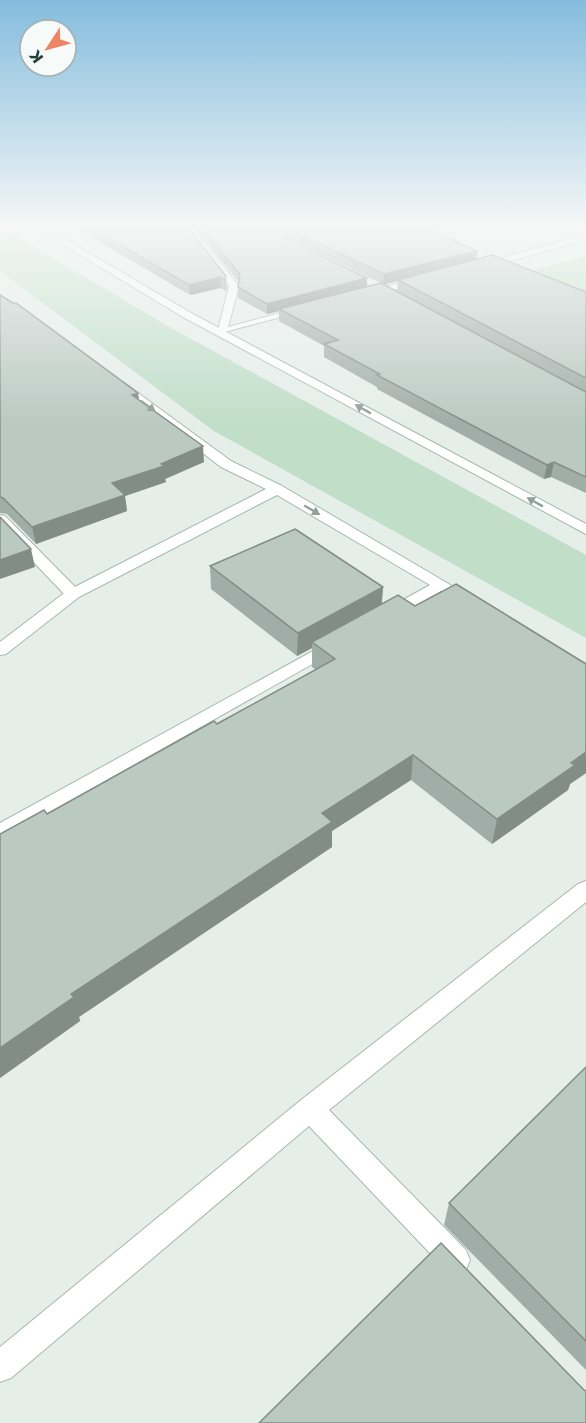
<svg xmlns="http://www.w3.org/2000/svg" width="586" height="1423" font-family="Poppins,sans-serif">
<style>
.green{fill:#c0dec8}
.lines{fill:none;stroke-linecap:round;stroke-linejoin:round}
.street-casing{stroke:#a8b6b1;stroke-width:2}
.secondary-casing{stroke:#a4b9b2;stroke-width:2}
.street{fill:#fff;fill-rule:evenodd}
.secondary{fill:#fff;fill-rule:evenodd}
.wall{fill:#a1ada8;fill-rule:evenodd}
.shaded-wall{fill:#838d88}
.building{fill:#bbc9c3;stroke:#838d88;stroke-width:1.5}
.oneway{fill:#92a09c}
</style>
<rect width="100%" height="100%" fill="#e6eeea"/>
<g class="green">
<path d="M 0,227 L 173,329 L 586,555 L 586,638 L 214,431 L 0,271 Z"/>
<path d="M 586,256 L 586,298 L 526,272 Z"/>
</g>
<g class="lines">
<defs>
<g id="street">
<path d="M 181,225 L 189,225 L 239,286 L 228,327 L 302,307 L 307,310 L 217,334 L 229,286 Z"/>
<path d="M 565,225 L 576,225 L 586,229 L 586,240 L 481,269 L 476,266 L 585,234 Z"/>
<path d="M 422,277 L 425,278 L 425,282 L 367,296 L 362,293 Z"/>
<path d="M 0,515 L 5,516 L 79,591 L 81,594 L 79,597 L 67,597 L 0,527 Z"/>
<path d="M 586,881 L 586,902 L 329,1110 L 466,1250 L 470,1260 L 466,1270 L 456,1274 L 446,1270 L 309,1126 L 11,1378 L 0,1382 L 0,1347 L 301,1100 L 578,884 Z"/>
</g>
<g id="secondary">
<path d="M 31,225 L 41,225 L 191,313 L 586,524 L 586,534 L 183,317 Z"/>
<path d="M 115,382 L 123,382 L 231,461 L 282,486 L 476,600 L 474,603 L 462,603 L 441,591 L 395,617 L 383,617 L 381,614 L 383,611 L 430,585 L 277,495 L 79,597 L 6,654 L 0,655 L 0,642 L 67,591 L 266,489 L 221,467 L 115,386 Z"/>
<path d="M 333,640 L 339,641 L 341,645 L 339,649 L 0,840 L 0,823 Z"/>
</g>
</defs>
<use href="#street" class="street-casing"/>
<use href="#secondary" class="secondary-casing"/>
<use href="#street" class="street"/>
<use href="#secondary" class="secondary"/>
</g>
<g class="wall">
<path d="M 71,225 L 186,225 L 226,276 L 227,287 L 226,291 L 221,288 L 190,295 Z"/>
<path d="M 191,225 L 258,225 L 367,278 L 367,287 L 381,283 L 260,225 L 420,225 L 477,251 L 476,259 L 586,292 L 586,493 L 551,477 L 544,479 L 377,389 L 377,387 L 324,357 L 324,346 L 279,321 L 279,311 L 267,314 L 238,298 L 238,287 L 239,282 ZM 398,281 L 397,291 L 384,284 Z"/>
<path d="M 0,295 L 138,393 L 139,400 L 204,462 L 165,479 L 166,482 L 125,496 L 127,511 L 36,544 L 7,514 L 0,513 Z"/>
<path d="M 210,566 L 383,587 L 382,604 L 415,606 L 586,664 L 586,773 L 570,784 L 568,790 L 492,844 L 411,780 L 332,831 L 332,847 L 79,1017 L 80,1021 L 0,1078 L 47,814 L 316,670 L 312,667 L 312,648 L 297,656 L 211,589 Z"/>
<path d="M 586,1067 L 586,1370 L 444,1225 L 449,1203 Z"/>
</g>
<g class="shaded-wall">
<path d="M 477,251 L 476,260 L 398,280 L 398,281 L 383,285 L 384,274 Z"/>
<path d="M 220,277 L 221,288 L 190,295 L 189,285 Z"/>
<path d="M 367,278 L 367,288 L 279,309 L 279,311 L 267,314 L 267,304 Z"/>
<path d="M 138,393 L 140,409 L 132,395 Z"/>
<path d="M 203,446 L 204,462 L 165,479 L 166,482 L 125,496 L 127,511 L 36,544 L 32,527 L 112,483 Z"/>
<path d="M 554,462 L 551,477 L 544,479 L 547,465 Z"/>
<path d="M 31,549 L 35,567 L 0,579 L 0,560 Z"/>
<path d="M 383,587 L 381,609 L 312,642 L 312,648 L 297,656 L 298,633 Z"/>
<path d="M 586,752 L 586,773 L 570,784 L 568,790 L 492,844 L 497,819 Z"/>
<path d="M 413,755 L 411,780 L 332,831 L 332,847 L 79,1017 L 80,1021 L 0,1078 L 0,1048 L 71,994 L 322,813 Z"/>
</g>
<g class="building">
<path d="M 86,225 L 186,225 L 226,276 L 225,280 L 220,277 L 189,285 Z"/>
<path d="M 198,225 L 258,225 L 367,278 L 267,304 L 238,287 L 240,274 Z"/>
<path d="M 279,225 L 420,225 L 477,251 L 384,274 Z"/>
<path d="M 492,255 L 586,292 L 586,378 L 398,280 Z"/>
<path d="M 381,283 L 586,392 L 586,477 L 554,462 L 547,465 L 377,375 L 380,374 L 324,344 L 338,340 L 279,309 Z"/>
<path d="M 0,295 L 13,303 L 16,303 L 138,393 L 132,395 L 203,446 L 161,464 L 164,466 L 112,483 L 125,495 L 32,527 L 3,498 L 0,497 Z"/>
<path d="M 0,517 L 31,549 L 0,560 Z"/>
<path d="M 295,529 L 383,587 L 298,633 L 210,566 Z"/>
<path d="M 456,584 L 586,664 L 586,752 L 571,763 L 575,765 L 497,819 L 413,755 L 322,813 L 332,822 L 71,994 L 74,997 L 0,1048 L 0,834 L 44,810 L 47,814 L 214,721 L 217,724 L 335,659 L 312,642 L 398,595 L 415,606 Z"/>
<path d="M 586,1067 L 586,1341 L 449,1203 Z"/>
<path d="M 441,1243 L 584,1390 L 586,1391 L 586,1423 L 259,1423 Z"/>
</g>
<defs><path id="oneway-solid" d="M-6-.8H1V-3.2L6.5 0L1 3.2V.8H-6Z" transform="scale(1.5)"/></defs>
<g class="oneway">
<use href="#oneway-solid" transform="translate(148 406) rotate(37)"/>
<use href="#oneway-solid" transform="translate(363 409) rotate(-151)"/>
<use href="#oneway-solid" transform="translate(535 502) rotate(-151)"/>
<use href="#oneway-solid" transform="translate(312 510) rotate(30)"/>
</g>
<linearGradient id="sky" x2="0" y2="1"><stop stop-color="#85bcde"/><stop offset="0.53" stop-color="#f4f7f6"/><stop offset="1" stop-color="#f4f7f6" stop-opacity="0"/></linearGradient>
<rect width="586" height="424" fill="url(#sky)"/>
<g transform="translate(48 48) rotate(234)"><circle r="28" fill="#f6faf8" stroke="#a2b0ab" stroke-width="1.5"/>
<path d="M0-4.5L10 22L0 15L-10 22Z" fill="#ed8565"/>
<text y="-9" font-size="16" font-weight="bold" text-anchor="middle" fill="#254038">K</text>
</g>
</svg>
